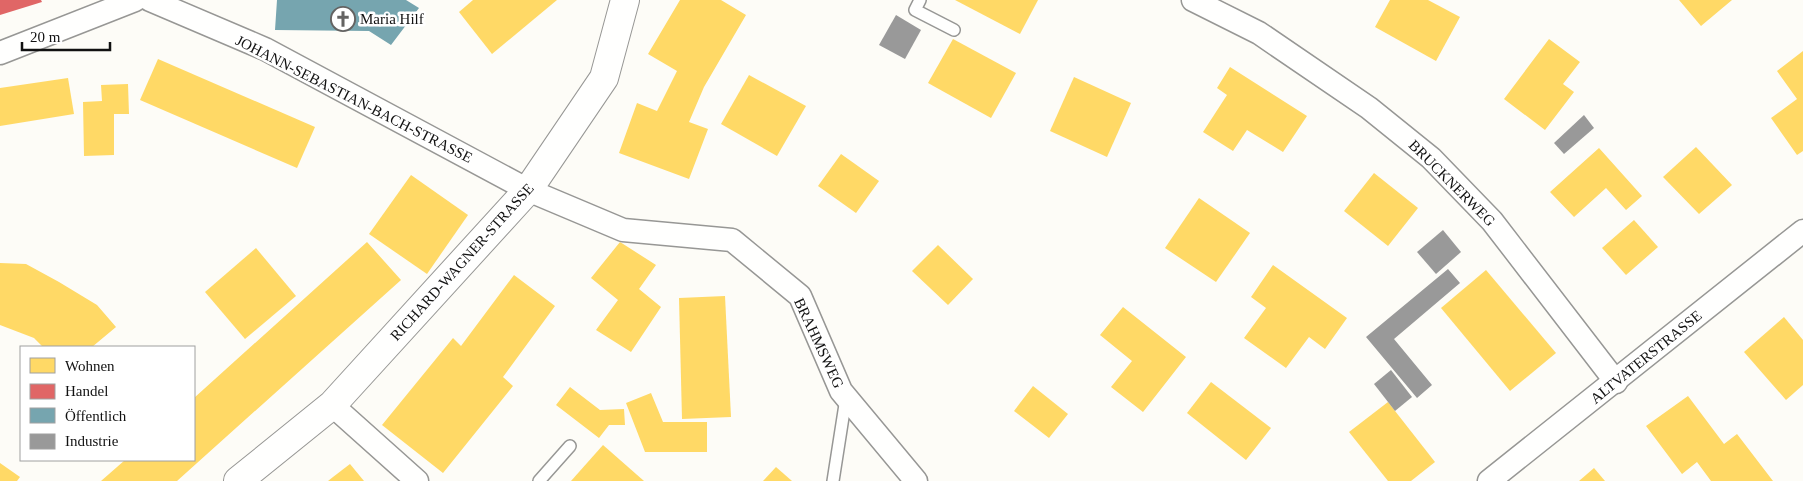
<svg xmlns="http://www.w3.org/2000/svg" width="1803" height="481" font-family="Georgia,serif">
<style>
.homes{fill:#ffd966}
.shops{fill:#e06666}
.public{fill:#76a5af}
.industry{fill:#999}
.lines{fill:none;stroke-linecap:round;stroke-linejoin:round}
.service-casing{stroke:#979795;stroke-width:14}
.minor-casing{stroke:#979795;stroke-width:25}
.tertiary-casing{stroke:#979795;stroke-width:30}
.service{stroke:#fffffe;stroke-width:11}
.minor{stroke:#fffffe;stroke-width:22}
.tertiary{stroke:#fffffe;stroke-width:28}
.labels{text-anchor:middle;stroke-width:5;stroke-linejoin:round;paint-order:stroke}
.poi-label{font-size:15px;fill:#111;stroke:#fff;text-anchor:start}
.street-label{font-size:15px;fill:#111;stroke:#fff}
</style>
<rect width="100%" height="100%" fill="#fdfcf7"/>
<g class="homes">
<path d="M 473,0 L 557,0 L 492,54 L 459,12 Z"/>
<path d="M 680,0 L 721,0 L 746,15 L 704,87 L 689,122 L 708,129 L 689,179 L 619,153 L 637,103 L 657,111 L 677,71 L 648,54 Z"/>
<path d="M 955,0 L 1038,0 L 1020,34 Z"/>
<path d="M 1390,0 L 1428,0 L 1460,17 L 1436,61 L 1375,27 Z"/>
<path d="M 1679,0 L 1732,0 L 1701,26 Z"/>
<path d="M 953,39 L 1016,73 L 991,118 L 928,83 Z"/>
<path d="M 1549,39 L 1580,62 L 1563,84 L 1574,92 L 1545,130 L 1504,99 Z"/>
<path d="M 1803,51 L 1803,151 L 1797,155 L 1771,118 L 1797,99 L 1777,71 Z"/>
<path d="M 158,59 L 315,127 L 297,168 L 140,100 Z"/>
<path d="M 1230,67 L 1307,116 L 1283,152 L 1247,130 L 1233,151 L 1203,132 L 1227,95 L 1217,88 Z"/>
<path d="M 749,75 L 806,106 L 777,156 L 721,124 Z"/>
<path d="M 1074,77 L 1131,103 L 1107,157 L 1050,131 Z"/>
<path d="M 68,78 L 74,114 L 0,126 L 0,88 Z"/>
<path d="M 128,84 L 129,114 L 114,114 L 114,155 L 84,156 L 83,102 L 102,101 L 101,85 Z"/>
<path d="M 1696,147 L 1732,185 L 1699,214 L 1663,177 Z"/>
<path d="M 1599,148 L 1642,196 L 1626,210 L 1606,188 L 1574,217 L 1550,192 Z"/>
<path d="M 841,154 L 879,181 L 856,213 L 818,186 Z"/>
<path d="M 1374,173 L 1418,208 L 1388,246 L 1344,211 Z"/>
<path d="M 411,175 L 468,215 L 427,274 L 369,234 Z"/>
<path d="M 1199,198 L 1250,233 L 1216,282 L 1165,248 Z"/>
<path d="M 1634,220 L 1658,247 L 1626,275 L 1602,248 Z"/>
<path d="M 367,242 L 401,280 L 177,481 L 101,481 L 125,460 L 194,460 L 194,398 Z"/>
<path d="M 620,242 L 656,265 L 639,289 L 661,307 L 631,352 L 596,330 L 618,300 L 591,278 Z"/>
<path d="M 938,245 L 973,279 L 948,305 L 912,271 Z"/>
<path d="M 256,248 L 296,296 L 245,339 L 205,292 Z"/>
<path d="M 0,263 L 26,264 L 59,282 L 97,305 L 116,327 L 92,347 L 43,347 L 34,338 L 0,325 Z"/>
<path d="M 1273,265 L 1347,318 L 1325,349 L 1309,337 L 1286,368 L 1244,338 L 1266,308 L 1251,297 Z"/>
<path d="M 1486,270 L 1556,353 L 1510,391 L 1441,308 Z"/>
<path d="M 514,275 L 555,306 L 503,377 L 513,386 L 443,473 L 382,425 L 453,338 L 461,346 Z"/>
<path d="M 725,296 L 731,417 L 682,419 L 679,298 Z"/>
<path d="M 1123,307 L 1186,357 L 1143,412 L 1111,387 L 1132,361 L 1100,335 Z"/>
<path d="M 1784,317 L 1803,340 L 1803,385 L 1786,400 L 1744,352 Z"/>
<path d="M 1211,382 L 1271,428 L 1246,460 L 1187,413 Z"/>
<path d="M 1033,386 L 1068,414 L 1049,438 L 1014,411 Z"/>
<path d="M 570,387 L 600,410 L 624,409 L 625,425 L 609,425 L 599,438 L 556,405 Z"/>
<path d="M 651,393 L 663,422 L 707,422 L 707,452 L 645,452 L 626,403 Z"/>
<path d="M 1688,396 L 1724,444 L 1737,434 L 1773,481 L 1711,481 L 1697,462 L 1682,474 L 1646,426 Z"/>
<path d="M 1388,402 L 1435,462 L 1411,481 L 1388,481 L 1349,432 Z"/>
<path d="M 603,445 L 644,481 L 571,481 Z"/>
<path d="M 0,463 L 20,477 L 17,481 L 0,481 Z"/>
<path d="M 350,464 L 364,481 L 328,481 L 333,477 Z"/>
<path d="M 776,467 L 792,481 L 763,481 Z"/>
<path d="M 1594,468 L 1605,481 L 1579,481 Z"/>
</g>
<path class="shops" d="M 0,0 L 41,0 L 42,2 L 0,15 Z"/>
<path class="public" d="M 277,0 L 406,0 L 419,8 L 391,45 L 369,31 L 275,30 Z"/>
<g class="industry">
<path d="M 896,15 L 921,30 L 905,59 L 879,45 Z"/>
<path d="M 1584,115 L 1594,128 L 1564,154 L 1554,143 Z"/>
<path d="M 1443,230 L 1461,252 L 1436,274 L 1417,252 Z"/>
<path d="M 1448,269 L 1460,283 L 1394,339 L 1432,385 L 1417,398 L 1366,337 Z"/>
<path d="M 1391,370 L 1412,397 L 1395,411 L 1374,384 Z"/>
</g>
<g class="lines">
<defs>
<g id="service">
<path d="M 920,0 L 915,10 L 954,30"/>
<path d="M 539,481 L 570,446"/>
<path d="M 833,481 L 846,398"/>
</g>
<g id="minor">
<path d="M 150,0 L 265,49 L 528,190 L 623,230 L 732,240 L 800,296 L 841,391 L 916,481"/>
<path d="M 1193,0 L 1259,33 L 1369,108 L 1431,158 L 1492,221 L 1616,382"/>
<path d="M 0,53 L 135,0"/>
<path d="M 332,405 L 417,481"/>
<path d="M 1489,481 L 1803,231"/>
</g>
<path id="tertiary" d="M 238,481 L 332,405 L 528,190 L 604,78 L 625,0"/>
</defs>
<use href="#service" class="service-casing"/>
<use href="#minor" class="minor-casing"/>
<use href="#tertiary" class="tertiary-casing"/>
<use href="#service" class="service"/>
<use href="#minor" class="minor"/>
<use href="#tertiary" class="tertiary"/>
</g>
<defs>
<symbol id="church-ring" viewBox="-11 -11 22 22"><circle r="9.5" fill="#fff" stroke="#646362" stroke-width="1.5"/><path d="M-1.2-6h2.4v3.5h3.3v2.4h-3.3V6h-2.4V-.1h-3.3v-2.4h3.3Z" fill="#646362"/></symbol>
</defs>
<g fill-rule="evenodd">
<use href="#church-ring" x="329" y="5" width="28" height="28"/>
</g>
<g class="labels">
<g class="poi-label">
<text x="360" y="24">Maria Hilf</text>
</g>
<g class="street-label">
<text transform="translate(354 99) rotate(27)" y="5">JOHANN-SEBASTIAN-BACH-STRASSE</text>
<text transform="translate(1452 183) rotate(45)" y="5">BRUCKNERWEG</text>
<text transform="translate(462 262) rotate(-48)" y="5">RICHARD-WAGNER-STRASSE</text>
<text transform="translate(819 343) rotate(65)" y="5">BRAHMSWEG</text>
<text transform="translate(1646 357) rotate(-39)" y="5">ALTVATERSTRASSE</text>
</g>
</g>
<rect x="20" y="346" width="175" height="115" fill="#ffffff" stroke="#a0a0a0"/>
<rect x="30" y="358" width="25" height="15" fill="#ffd966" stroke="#a0a0a0"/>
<text x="65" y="371" font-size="15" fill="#111111">Wohnen</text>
<rect x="30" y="384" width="25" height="15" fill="#e06666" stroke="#a0a0a0"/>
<text x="65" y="396" font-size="15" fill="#111111">Handel</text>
<rect x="30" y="408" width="25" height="15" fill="#76a5af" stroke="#a0a0a0"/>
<text x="65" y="421" font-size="15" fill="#111111">Öffentlich</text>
<rect x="30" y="434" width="25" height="15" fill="#999999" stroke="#a0a0a0"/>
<text x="65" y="446" font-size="15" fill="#111111">Industrie</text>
<path d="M22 42v8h88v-8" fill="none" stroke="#111111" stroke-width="2.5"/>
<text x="30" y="42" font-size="15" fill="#111111" stroke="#ffffff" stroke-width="4" paint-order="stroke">20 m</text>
</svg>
